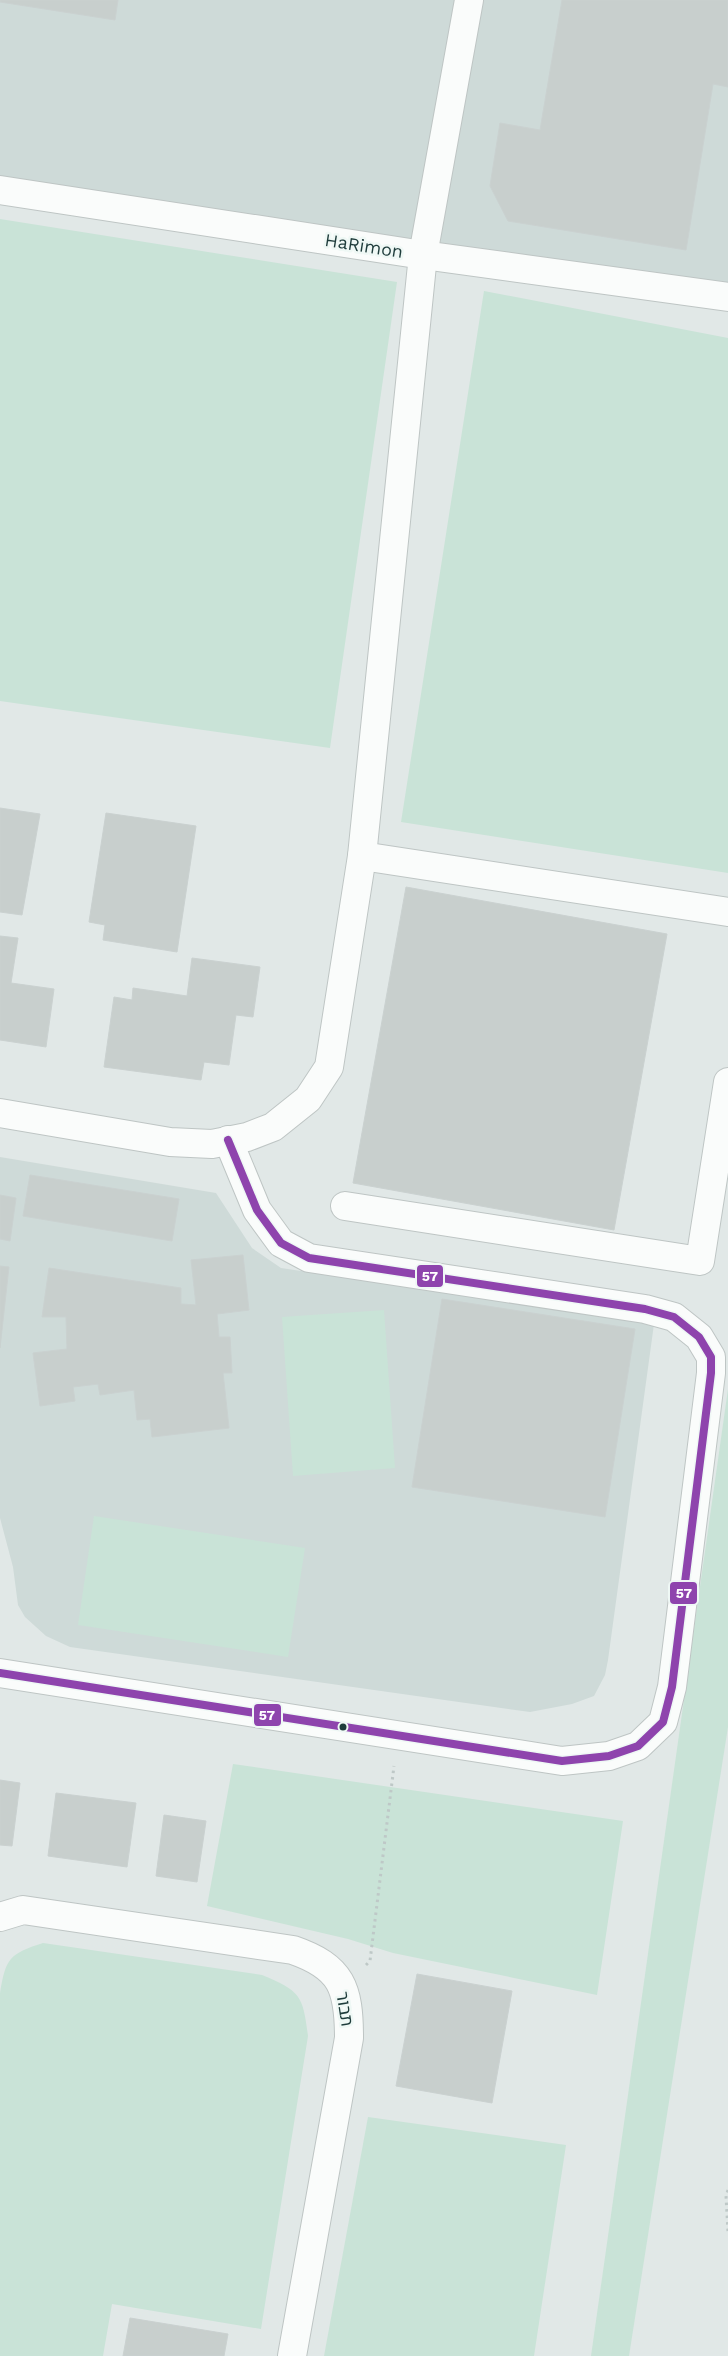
<svg xmlns="http://www.w3.org/2000/svg" width="728" height="2356" font-family="'Work Sans',Heebo,sans-serif">
<style>
.built{fill:#cedad8}
.green{fill:#c9e3d7}
.building{fill:#c8cfcd;stroke:#cad1d0}
.lines{fill:none;stroke-linecap:round;stroke-linejoin:round}
.minor-casing{stroke:#bec5c4;stroke-width:30}
.path{stroke:#bec8c7;stroke-width:3;stroke-dasharray:2.5 4;stroke-linecap:butt}
.minor{stroke:#fafcfb;stroke-width:28}
.bus-1-casing{stroke:#eff8f5;stroke-width:11}
.bus-1{stroke:#8e44ad;stroke-width:8}
.bus-dot{fill:#1e3c3b;stroke:#eff8f5;stroke-width:2}
.labels{text-anchor:middle;stroke-width:5;stroke-linejoin:round;paint-order:stroke}
.street-label{font-size:18px;fill:#1e3c3b;stroke:#eff8f5}
.line-badge{stroke:#eff8f5;stroke-width:2}
.badge-label{font-size:14px;text-anchor:middle;font-weight:bold;fill:#fff}
</style>
<rect width="100%" height="100%" fill="#e1e8e7"/>
<g class="built">
<path d="M 0,0 L 728,0 L 728,304 L 0,183 Z"/>
<path d="M 0,1157 L 216,1193 L 252,1248 L 281,1268 L 654,1324 L 608,1660 L 605,1675 L 594,1696 L 572,1704 L 530,1712 L 70,1647 L 46,1636 L 25,1617 L 18,1605 L 13,1567 L 0,1518 Z"/>
</g>
<g class="green">
<path d="M 0,219 L 397,282 L 330,748 L 0,701 Z"/>
<path d="M 484,291 L 728,338 L 728,873 L 401,822 Z"/>
<path d="M 384,1310 L 395,1468 L 293,1476 L 282,1317 Z"/>
<path d="M 728,1389 L 728,1727 L 629,2356 L 591,2356 Z"/>
<path d="M 94,1516 L 305,1548 L 288,1657 L 78,1625 Z"/>
<path d="M 233,1764 L 623,1821 L 597,1995 L 393,1953 L 348,1939 L 207,1906 Z"/>
<path d="M 43,1943 L 262,1975 C 301,1991 303,1996 308,2036 L 261,2329 L 112,2304 L 103,2356 L 0,2356 L 0,1993 C 6,1958 9,1954 43,1943 Z"/>
<path d="M 368,2117 L 566,2145 L 534,2356 L 324,2356 Z"/>
</g>
<g class="building">
<path d="M 0,0 L 118,0 L 115,20 L 0,2 Z"/>
<path d="M 562,0 L 728,0 L 728,87 L 713,84 L 686,250 L 508,221 L 490,186 L 500,123 L 540,130 Z"/>
<path d="M 0,808 L 40,814 L 22,915 L 0,912 Z"/>
<path d="M 106,813 L 196,826 L 177,952 L 103,940 L 105,925 L 89,922 Z"/>
<path d="M 406,887 L 667,934 L 614,1230 L 353,1183 Z"/>
<path d="M 0,936 L 18,938 L 11,983 L 54,989 L 46,1047 L 0,1040 Z"/>
<path d="M 192,958 L 260,967 L 253,1017 L 236,1015 L 229,1065 L 204,1062 L 201,1080 L 104,1067 L 114,997 L 132,1000 L 133,988 L 187,996 Z"/>
<path d="M 30,1175 L 179,1199 L 172,1241 L 23,1216 Z"/>
<path d="M 0,1195 L 16,1198 L 10,1241 L 0,1239 Z"/>
<path d="M 243,1255 L 249,1310 L 217,1314 L 219,1337 L 230,1337 L 232,1373 L 223,1373 L 229,1428 L 152,1437 L 150,1419 L 137,1420 L 134,1390 L 100,1395 L 98,1384 L 73,1387 L 75,1401 L 40,1406 L 33,1353 L 67,1349 L 66,1317 L 42,1317 L 49,1268 L 181,1288 L 181,1304 L 196,1305 L 191,1260 Z"/>
<path d="M 0,1266 L 9,1267 L 0,1348 Z"/>
<path d="M 442,1299 L 635,1329 L 605,1517 L 412,1487 Z"/>
<path d="M 0,1780 L 20,1783 L 12,1846 L 0,1845 Z"/>
<path d="M 56,1793 L 136,1803 L 127,1867 L 48,1856 Z"/>
<path d="M 164,1815 L 206,1821 L 197,1882 L 156,1876 Z"/>
<path d="M 417,1974 L 512,1991 L 492,2103 L 396,2086 Z"/>
<path d="M 130,2318 L 228,2334 L 224,2356 L 123,2356 Z"/>
</g>
<g class="lines">
<defs>
<g id="minor">
<path d="M 0,190 L 423,255 L 728,297"/>
<path d="M 362,856 L 728,912"/>
<path d="M 0,1113 L 170,1142 L 212,1144 L 247,1137 L 273,1127 L 308,1099 L 329,1067 L 362,856 L 423,255 L 469,0"/>
<path d="M 345,1206 L 700,1261 L 728,1082"/>
<path d="M 0,1673 L 562,1761 L 609,1756 L 638,1746 L 663,1722 L 672,1687 L 711,1373 L 711,1357 L 699,1337 L 674,1317 L 645,1309 L 309,1258 L 281,1243 L 257,1210 L 228,1140"/>
<path d="M 0,1917 L 23,1910 L 293,1950 C 342,1967 349,1988 349,2038 L 292,2356"/>
</g>
</defs>
<use href="#minor" class="minor-casing"/>
<g class="path">
<path d="M 366,1965 L 370,1961 L 394,1766"/>
<path d="M 728,2190 L 726,2196 L 728,2232"/>
</g>
<use href="#minor" class="minor"/>
<defs>
<path id="bus-1" d="M 0,1673 L 562,1761 L 609,1756 L 638,1746 L 663,1722 L 672,1687 L 711,1373 L 711,1357 L 699,1337 L 674,1317 L 645,1309 L 309,1258 L 281,1243 L 257,1210 L 228,1140"/>
</defs>
<use href="#bus-1" class="bus-1-casing"/>
<use href="#bus-1" class="bus-1"/>
</g>
<circle class="bus-dot" cx="343" cy="1727" r="4.5"/>
<g class="labels">
<g class="street-label">
<text transform="translate(364 246) rotate(9)" y="6">HaRimon</text>
<text transform="translate(345 2009) rotate(81)" y="6">תבור</text>
</g>
</g>
<g class="line-badge">
<rect x="416" y="1264" width="28" height="24" rx="5" fill="#8e44ad"/>
<rect x="669" y="1581" width="29" height="24" rx="5" fill="#8e44ad"/>
<rect x="253" y="1703" width="29" height="24" rx="5" fill="#8e44ad"/>
</g>
<g class="badge-label">
<text x="430" y="1281">57</text>
<text x="684" y="1598">57</text>
<text x="267" y="1720">57</text>
</g>
</svg>
